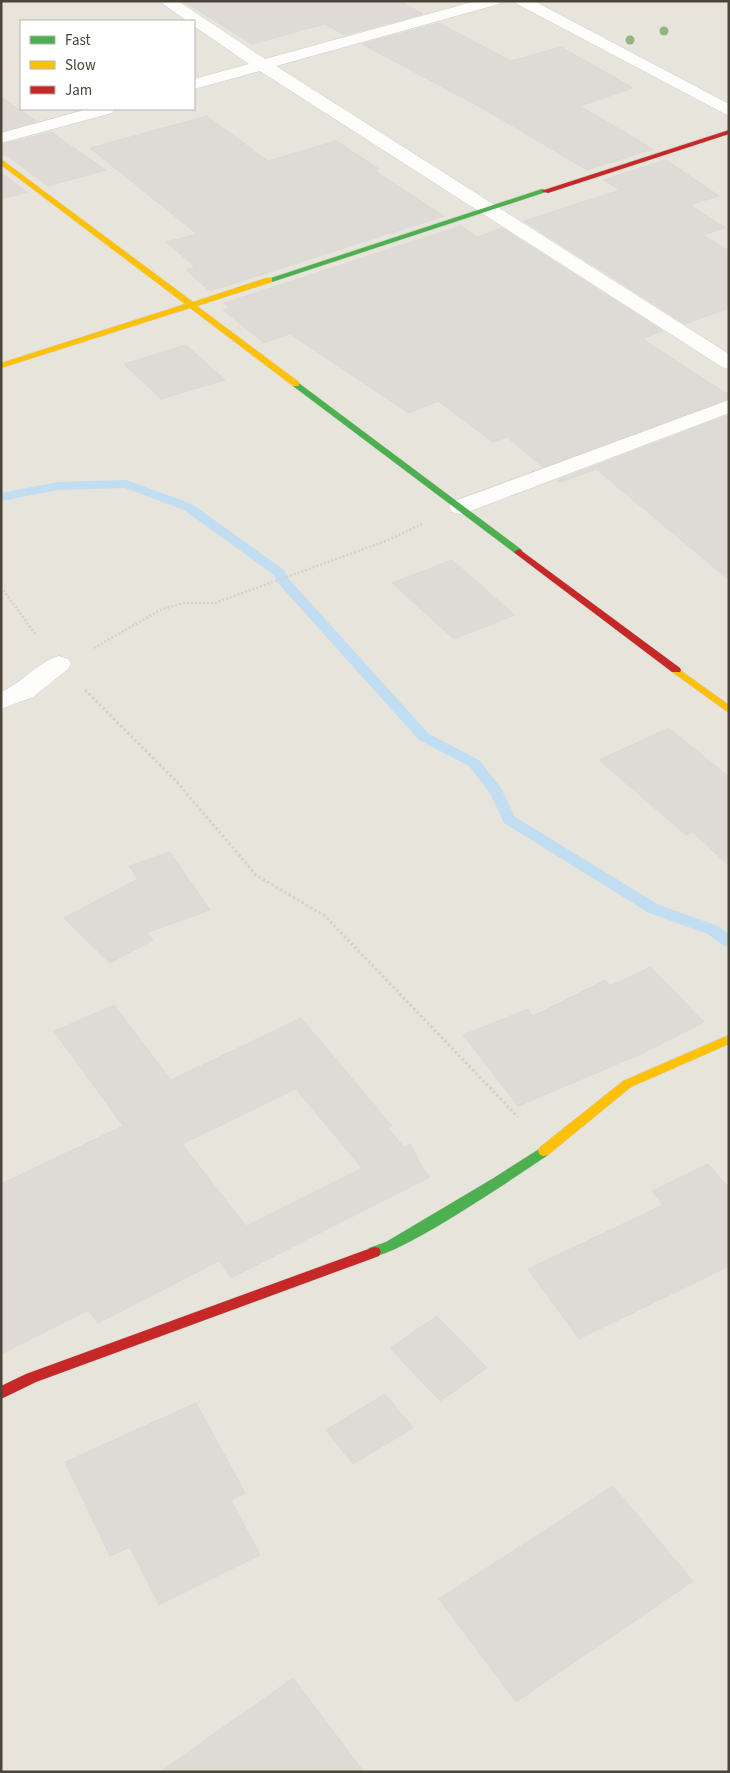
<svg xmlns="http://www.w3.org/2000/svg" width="730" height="1773" font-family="'Source Sans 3',sans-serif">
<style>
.residential{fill:#e7e4dc;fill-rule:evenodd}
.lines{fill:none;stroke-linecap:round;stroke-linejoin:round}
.stream{fill:#c0ddf1;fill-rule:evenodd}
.building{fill:#dedbd6;stroke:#dcd9d4;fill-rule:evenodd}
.street-casing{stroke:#d2d0cb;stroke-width:1}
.fast-casing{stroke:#d3cfc5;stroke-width:1}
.slow-casing{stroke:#d3cfc5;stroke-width:1}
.jam-casing{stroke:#d3cfc5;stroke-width:1}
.path-far1{stroke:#d3d2cc;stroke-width:2.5;stroke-dasharray:2 2;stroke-linecap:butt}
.path{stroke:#d3d2cc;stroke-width:3;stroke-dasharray:2.5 2.5;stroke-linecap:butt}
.street{fill:#fdfdfc;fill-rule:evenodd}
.fast{fill:#4caf50;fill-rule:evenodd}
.slow{fill:#ffc107;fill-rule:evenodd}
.jam{fill:#c62828;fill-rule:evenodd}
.tree{fill:#96b382}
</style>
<rect width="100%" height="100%" fill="#f4f2ee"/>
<path class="residential" d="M 1,1 L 729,1 L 729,1772 L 1,1772 ZM 21,21 L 194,21 L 194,109 L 21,109 Z"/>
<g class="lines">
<path class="stream" d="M 126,480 L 192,504 L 284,570 L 288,578 L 429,734 L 479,760 L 501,788 L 515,817 L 659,905 L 718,926 L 729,934 L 729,947 L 724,946 L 708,934 L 649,913 L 504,823 L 490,793 L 469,766 L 419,740 L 277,582 L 274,575 L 184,510 L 125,488 L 58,490 L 1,501 L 1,493 L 58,482 Z"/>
</g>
<g class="building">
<path d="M 183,1 L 400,1 L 423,14 L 345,35 L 325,24 L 252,44 Z"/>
<path d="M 439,23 L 511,61 L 561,47 L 633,88 L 580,106 L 653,149 L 587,170 L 482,108 L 362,44 Z"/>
<path d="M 1,97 L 36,121 L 1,131 Z"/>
<path d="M 207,116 L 268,161 L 336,141 L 379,169 L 374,170 L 444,216 L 210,291 L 186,270 L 195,267 L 166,242 L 197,234 L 90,148 Z"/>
<path d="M 51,132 L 106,170 L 48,186 L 8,156 L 1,154 L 1,145 Z"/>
<path d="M 666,160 L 719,196 L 689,205 L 726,228 L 703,235 L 729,251 L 729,308 L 685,324 L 524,221 L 620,190 L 603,180 Z"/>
<path d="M 1,173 L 27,192 L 1,199 Z"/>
<path d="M 461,226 L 477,237 L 502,228 L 663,331 L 642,339 L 729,395 L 729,398 L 543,467 L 507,437 L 493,442 L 438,401 L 409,413 L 290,334 L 264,343 L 223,310 L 230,308 L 224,303 Z"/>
<path d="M 186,345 L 225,380 L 161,399 L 124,364 Z"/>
<path d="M 729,415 L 729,580 L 596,469 L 561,482 L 558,480 Z"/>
<path d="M 452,560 L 515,615 L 454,639 L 392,583 Z"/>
<path d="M 669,728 L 729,777 L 729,866 L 693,832 L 686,835 L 599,760 Z"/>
<path d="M 170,852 L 210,910 L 146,933 L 153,940 L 110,963 L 64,918 L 138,879 L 129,866 Z"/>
<path d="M 651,967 L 704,1022 L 641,1054 L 518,1106 L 463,1035 L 528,1009 L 533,1016 L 605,980 L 610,986 Z"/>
<path d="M 114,1005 L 171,1080 L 301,1018 L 392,1126 L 388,1128 L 404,1147 L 410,1144 L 423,1169 L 430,1177 L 231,1278 L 219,1261 L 98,1323 L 88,1310 L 1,1354 L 1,1184 L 123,1126 L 54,1031 ZM 296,1089 L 362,1168 L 246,1226 L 182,1144 Z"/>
<path d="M 708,1164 L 729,1188 L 729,1266 L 579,1339 L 528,1269 L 663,1205 L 652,1191 Z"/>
<path d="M 437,1316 L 487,1368 L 440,1401 L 390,1348 Z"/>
<path d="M 385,1394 L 413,1428 L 353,1464 L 326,1430 Z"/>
<path d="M 196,1403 L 245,1493 L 231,1500 L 260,1555 L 159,1605 L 130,1547 L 110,1556 L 65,1462 Z"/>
<path d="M 613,1486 L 693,1581 L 516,1702 L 439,1599 Z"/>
<path d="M 293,1678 L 364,1772 L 160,1772 Z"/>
</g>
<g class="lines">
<defs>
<g id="street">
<path d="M 159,1 L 178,1 L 265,59 L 476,1 L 502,1 L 499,4 L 276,66 L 729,354 L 729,369 L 722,367 L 260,71 L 194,89 L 194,79 L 249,64 L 194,26 L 194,21 L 187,21 Z"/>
<path d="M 514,1 L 534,1 L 729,104 L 729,116 L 517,4 Z"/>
<path d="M 88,109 L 114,109 L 112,113 L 1,143 L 1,133 Z"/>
<path d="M 729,400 L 729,413 L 468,512 L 460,514 L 452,512 L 449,507 L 452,502 Z"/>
<path d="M 59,656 L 68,659 L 71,664 L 68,669 L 33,697 L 1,709 L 1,692 C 22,683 39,661 59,656 Z"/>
</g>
<g id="fast">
<path d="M 542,189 L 549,191 L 272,282 L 265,280 Z"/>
<path d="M 296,381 L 522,550 L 522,554 L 516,554 L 293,386 L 293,382 Z"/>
<path d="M 544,1146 L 548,1147 L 550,1151 L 548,1155 C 524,1171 390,1263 369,1256 L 367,1252 L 369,1248 L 386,1242 L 492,1179 Z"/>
</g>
<g id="slow">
<path d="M 1,159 L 193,302 L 266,278 L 272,278 L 272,282 L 197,306 L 299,382 L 299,386 L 293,386 L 190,308 L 1,368 L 1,363 L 185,304 L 1,165 Z"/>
<path d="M 676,667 L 729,705 L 729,713 L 672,672 L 671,670 Z"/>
<path d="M 729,1035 L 729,1044 L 631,1087 L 548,1155 L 544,1156 L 540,1155 L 538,1151 L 540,1147 L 623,1081 Z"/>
</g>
<g id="jam">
<path d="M 729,130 L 729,134 L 548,193 L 541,191 Z"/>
<path d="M 519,549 L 680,668 L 681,670 L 680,672 L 672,672 L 516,554 L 514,552 Z"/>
<path d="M 374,1247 L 379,1248 L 381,1252 L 379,1256 L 36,1382 L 1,1399 L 1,1386 L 26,1374 Z"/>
</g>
</defs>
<use href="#street" class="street-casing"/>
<use href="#fast" class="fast-casing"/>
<use href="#slow" class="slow-casing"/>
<use href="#jam" class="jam-casing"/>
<g class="path-far1">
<path d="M 1,587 L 36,635"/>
<path d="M 94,648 L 160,610 L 183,603 L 215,603 L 386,541 L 422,524"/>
</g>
<path class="path" d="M 85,690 L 176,781 L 256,875 L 325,916 L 518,1117"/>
<use href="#street" class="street"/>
<use href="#fast" class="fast"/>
<use href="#slow" class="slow"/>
<use href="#jam" class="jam"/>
</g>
<g class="tree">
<circle cx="664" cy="31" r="4.5"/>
<circle cx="630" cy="40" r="4.5"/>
</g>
<rect width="730" height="1773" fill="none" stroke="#4b4439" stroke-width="5"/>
<rect x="20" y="20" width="175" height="90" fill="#ffffff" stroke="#b7b4b0"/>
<rect x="30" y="36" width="25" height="8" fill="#4caf50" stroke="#b7b4b0"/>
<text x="65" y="45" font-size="15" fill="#4b4439">Fast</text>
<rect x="30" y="61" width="25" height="8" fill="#ffc107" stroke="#b7b4b0"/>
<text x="65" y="70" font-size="15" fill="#4b4439">Slow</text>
<rect x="30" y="86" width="25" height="8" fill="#c62828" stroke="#b7b4b0"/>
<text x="65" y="95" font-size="15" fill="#4b4439">Jam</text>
</svg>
